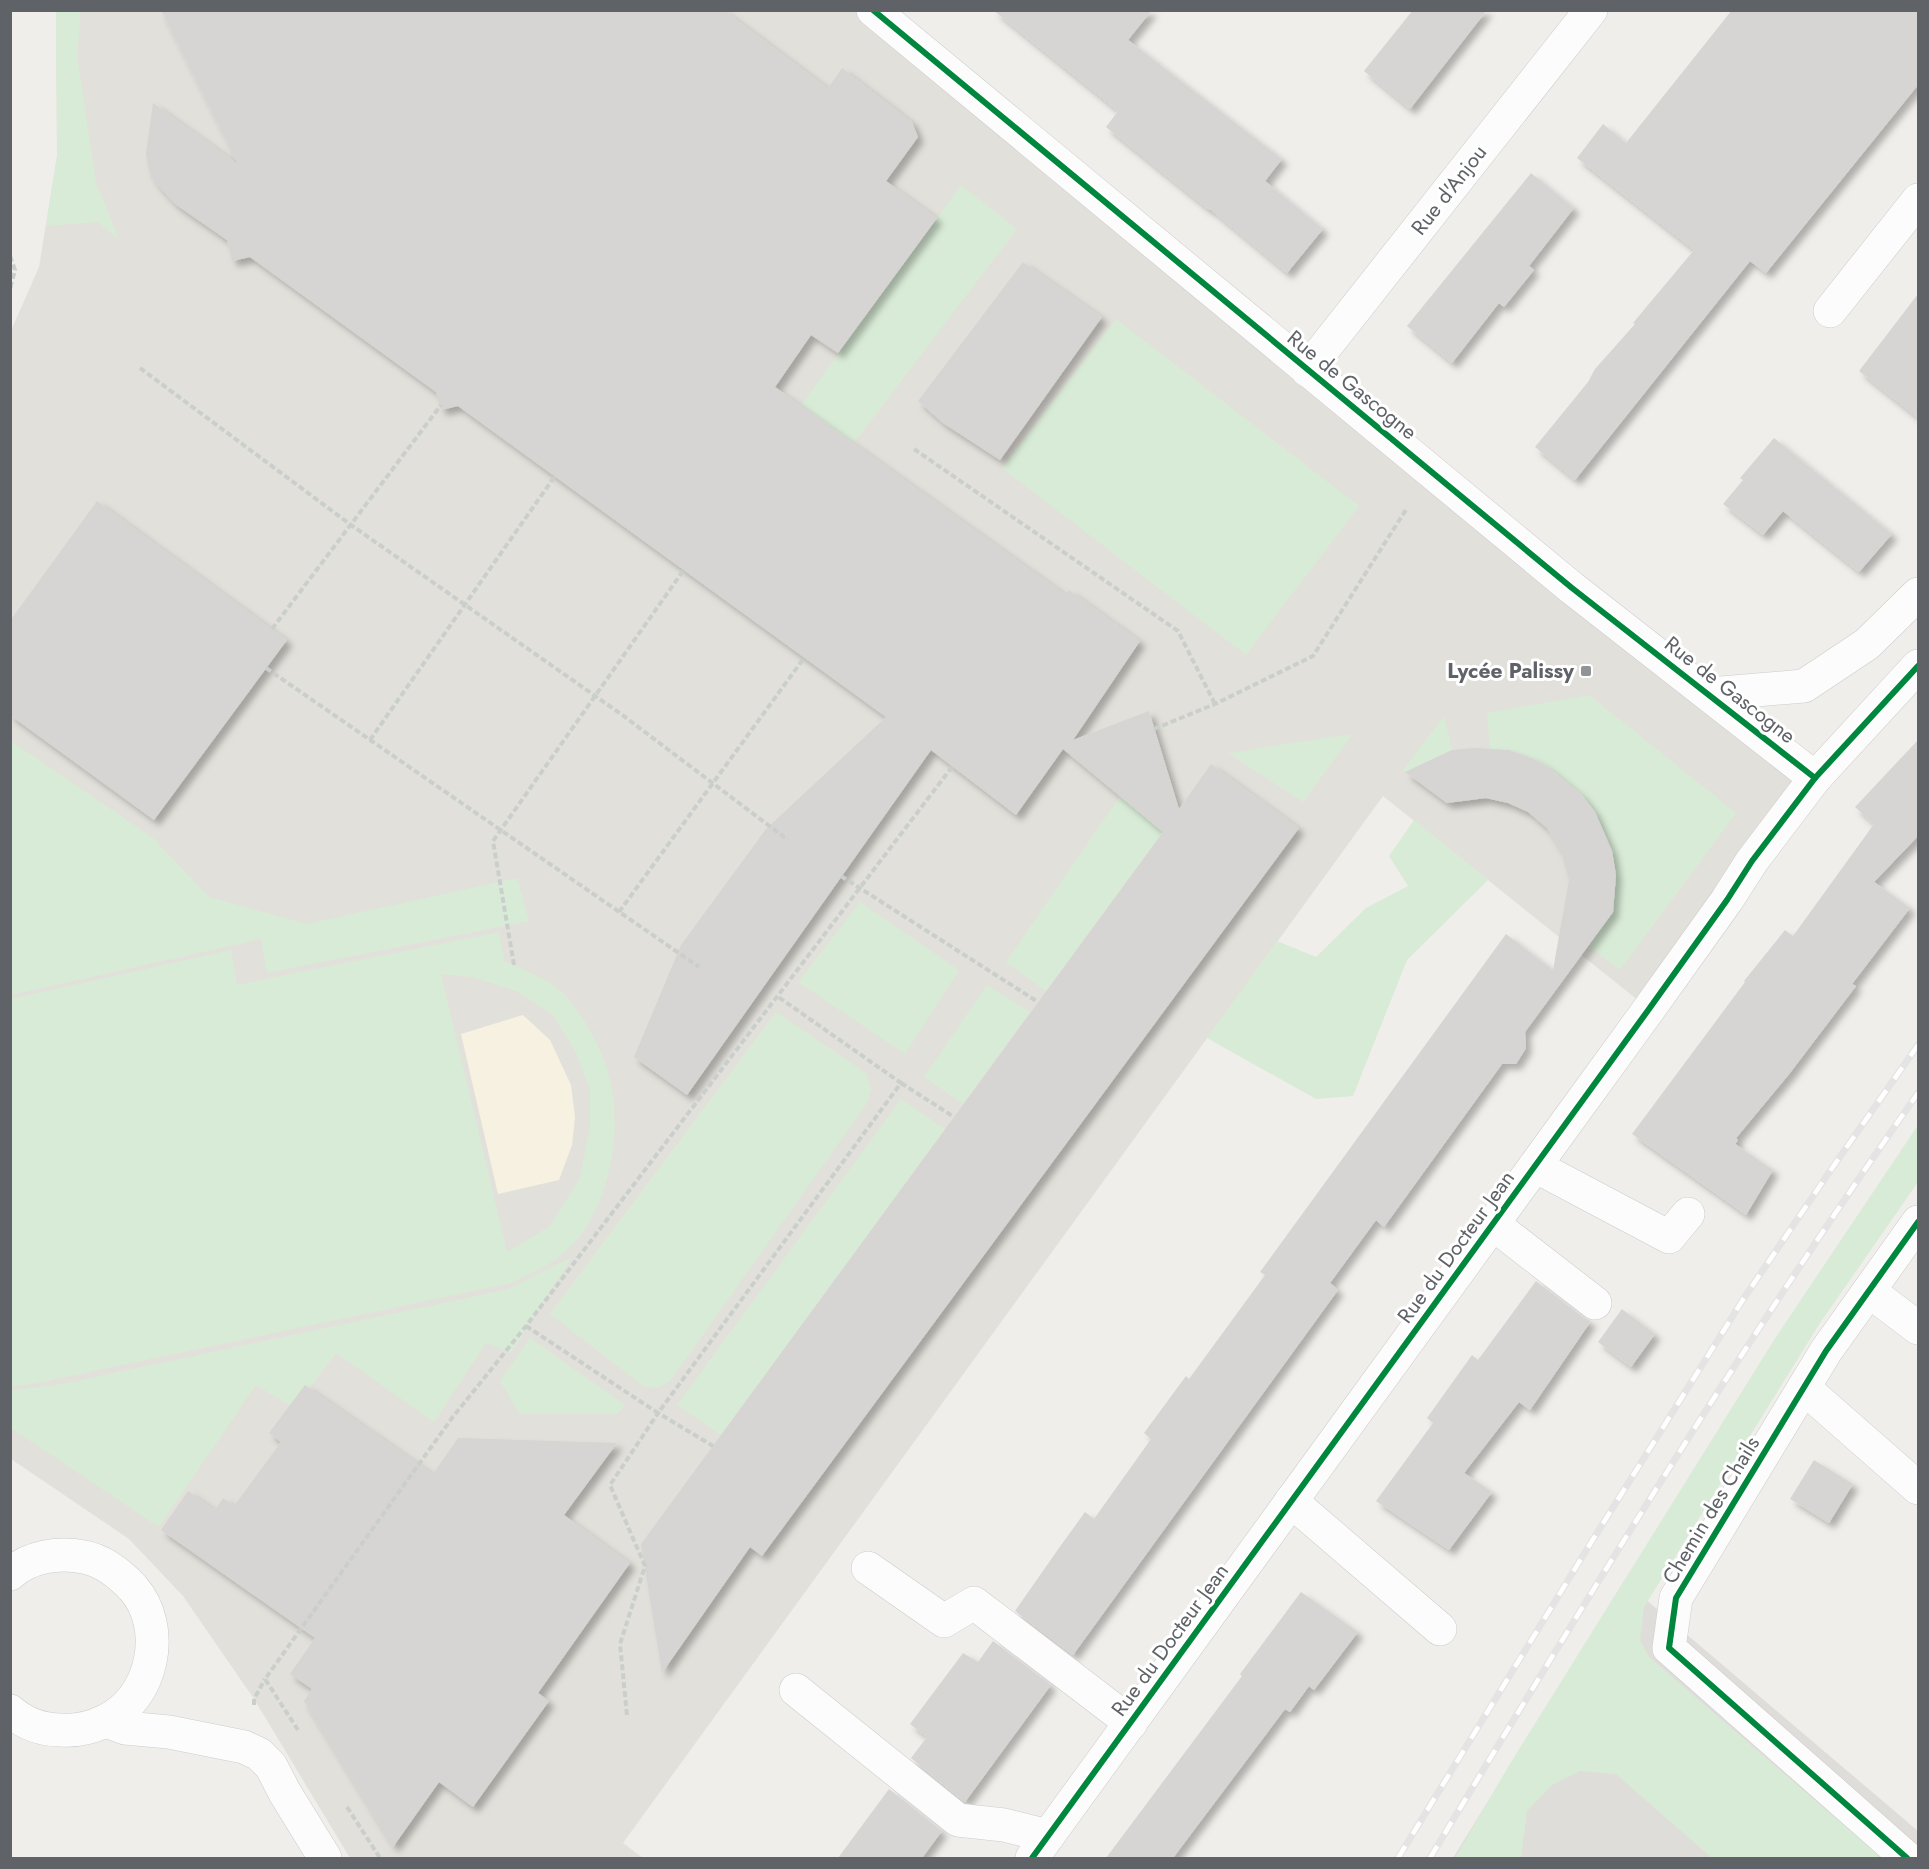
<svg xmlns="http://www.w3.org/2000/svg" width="1929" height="1869" font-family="Jost,sans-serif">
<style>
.industrial{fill:#dfddda}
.education{fill:#e2e0da}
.green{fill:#d8ebd6;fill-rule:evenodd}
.sand{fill:#f6f1e1}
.building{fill:#d6d5d3;filter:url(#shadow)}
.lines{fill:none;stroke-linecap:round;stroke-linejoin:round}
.minor-casing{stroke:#cbcccc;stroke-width:34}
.path{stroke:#cacfcc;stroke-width:4;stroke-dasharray:6 3;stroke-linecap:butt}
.minor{stroke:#fdfcfc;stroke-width:33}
.rail-casing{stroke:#e4e4e4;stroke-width:7}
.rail{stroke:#fff;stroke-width:4.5;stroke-dasharray:14;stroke-linecap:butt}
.cycleway-casing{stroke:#fff;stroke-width:10}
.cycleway{stroke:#00873e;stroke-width:6}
.poi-dot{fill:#919496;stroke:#fff;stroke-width:2}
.labels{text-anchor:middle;stroke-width:6;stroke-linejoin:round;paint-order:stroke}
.street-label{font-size:21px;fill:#5f6368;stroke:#fff}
.poi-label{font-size:21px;font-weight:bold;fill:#5f6368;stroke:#fff;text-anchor:end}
</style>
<defs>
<filter id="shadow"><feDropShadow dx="5.5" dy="5.5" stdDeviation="3" flood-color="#0004"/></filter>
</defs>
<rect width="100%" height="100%" fill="#efeeea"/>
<path class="industrial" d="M 1624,1581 L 1918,1831 L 1918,1858 L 1453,1858 Z"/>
<path class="education" d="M 56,11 L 871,11 L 1815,778 L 1649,1009 L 1383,796 L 623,1843 L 643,1858 L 350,1858 L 254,1699 L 183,1596 L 129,1539 L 11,1459 L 10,333 L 39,267 L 57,156 Z"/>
<g class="green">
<path d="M 56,11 L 81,11 L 77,56 L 96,183 L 120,241 L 98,222 L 46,226 L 57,156 Z"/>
<path d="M 961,185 L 1017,229 L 854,443 L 801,405 Z"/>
<path d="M 1116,319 L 1359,506 L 1246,655 L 1002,468 Z"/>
<path d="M 1589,695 L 1736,813 L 1620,970 L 1589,946 L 1613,912 L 1616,875 L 1612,851 L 1595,812 L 1582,795 L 1548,767 L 1534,759 L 1509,750 L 1490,749 L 1487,713 Z"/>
<path d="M 1444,716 L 1452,750 L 1424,763 L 1408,774 L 1403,770 Z"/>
<path d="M 1353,734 L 1303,802 L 1228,753 Z"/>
<path d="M 11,741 L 153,838 L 209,897 L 307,924 L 517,878 L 529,921 L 267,973 L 261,939 L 11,995 Z"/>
<path d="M 1120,796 L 1163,832 L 1046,991 L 1006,962 Z"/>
<path d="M 1414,820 L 1488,880 L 1407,960 L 1353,1096 L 1316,1099 L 1207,1038 L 1277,941 L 1316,957 L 1366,908 L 1408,886 L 1389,856 Z"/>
<path d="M 860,902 L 959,970 L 905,1054 L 798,982 Z"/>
<path d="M 499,932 L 504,961 C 521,968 552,981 564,994 C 583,1015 598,1042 607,1069 C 625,1124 611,1207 569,1248 C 554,1264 530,1274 511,1283 L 27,1385 L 11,1386 L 11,999 L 231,950 L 237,985 ZM 441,974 L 472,977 L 516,991 L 552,1014 L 576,1052 L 590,1090 L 590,1126 L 580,1178 L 550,1226 L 507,1252 Z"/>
<path d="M 987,985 L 1030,1012 L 963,1104 L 924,1077 Z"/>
<path d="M 776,1012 L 866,1073 L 871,1089 L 867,1103 L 671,1380 L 659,1388 L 643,1386 L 550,1314 Z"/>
<path d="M 901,1099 L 945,1129 L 721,1435 L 677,1405 Z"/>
<path d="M 1918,1125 L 1918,1182 L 1820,1323 L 1644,1607 L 1640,1640 L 1649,1657 L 1882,1858 L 1712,1858 L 1616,1774 L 1580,1771 L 1552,1785 L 1527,1811 L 1521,1858 L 1455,1858 L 1508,1767 L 1774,1340 Z"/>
<path d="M 572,1257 L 511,1353 L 486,1343 L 434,1422 L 336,1353 L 294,1408 L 256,1385 L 159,1527 L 11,1428 L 10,1390 L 57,1385 L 509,1289 Z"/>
<path d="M 530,1338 L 625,1405 L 617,1414 L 520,1414 L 500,1381 Z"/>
</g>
<path class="sand" d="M 523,1015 L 550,1040 L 571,1085 L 575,1117 L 572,1145 L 559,1180 L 498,1194 L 461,1034 Z"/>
<g class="building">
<path d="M 161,10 L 724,10 L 828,88 L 842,68 L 912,122 L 918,137 L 886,181 L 937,218 L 838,353 L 811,335 L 775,387 L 1066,595 L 1069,590 L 1140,641 L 1073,740 L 1149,711 L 1179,809 L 1211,764 L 1299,828 L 762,1556 L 750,1547 L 662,1673 L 641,1544 L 1163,832 L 1063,749 L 1016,815 L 931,750 L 687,1095 L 634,1057 L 681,945 L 766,829 L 886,717 L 458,406 L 441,410 L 436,392 L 250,257 L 232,261 L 227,240 L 175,204 L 156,183 L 149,171 L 146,154 L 153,103 L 238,164 Z"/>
<path d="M 993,10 L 1152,10 L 1128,40 L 1282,159 L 1265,181 L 1323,229 L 1287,273 L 1210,209 L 1209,210 L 1106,127 L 1118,111 Z"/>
<path d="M 1413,10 L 1487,10 L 1410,109 L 1364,71 Z"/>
<path d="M 1732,10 L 1918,10 L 1918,85 L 1766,273 L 1750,261 L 1575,480 L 1535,447 L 1588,382 L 1595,369 L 1635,324 L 1633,323 L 1694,250 L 1577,158 L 1603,124 L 1626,143 Z"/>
<path d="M 1531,173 L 1574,208 L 1529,266 L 1534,270 L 1504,307 L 1499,303 L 1452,363 L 1407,326 Z"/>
<path d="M 1023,262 L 1102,317 L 1000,460 L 943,423 L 918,401 Z"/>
<path d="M 1918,294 L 1918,418 L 1859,371 Z"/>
<path d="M 1774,438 L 1892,534 L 1859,572 L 1783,511 L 1763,535 L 1723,504 L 1743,480 L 1740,478 Z"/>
<path d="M 97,501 L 287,640 L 154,820 L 10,715 L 10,621 Z"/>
<path d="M 1918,740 L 1918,836 L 1874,882 L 1910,908 L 1852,984 L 1856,986 L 1790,1073 L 1736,1138 L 1738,1140 L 1735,1144 L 1773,1170 L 1746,1215 L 1632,1134 L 1745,982 L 1744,981 L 1785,930 L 1793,936 L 1874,824 L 1855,807 Z"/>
<path d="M 1474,748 L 1509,750 L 1534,759 L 1548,767 L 1582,795 L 1595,812 L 1612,851 L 1616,875 L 1613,912 L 1525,1032 L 1526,1048 L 1516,1064 L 1502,1064 L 1384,1227 L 1376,1220 L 1330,1283 L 1338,1290 L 1073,1655 L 1015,1611 L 1059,1548 L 1085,1512 L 1094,1519 L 1151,1439 L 1144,1433 L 1186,1376 L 1189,1379 L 1265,1275 L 1260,1272 L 1506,934 L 1553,970 L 1569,880 L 1561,851 L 1547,828 L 1528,812 L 1508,803 L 1486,798 L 1447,803 L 1405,772 L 1452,750 Z"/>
<path d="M 1536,1281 L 1584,1318 L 1591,1321 L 1530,1410 L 1519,1402 L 1464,1473 L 1492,1492 L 1449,1550 L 1376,1501 L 1433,1423 L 1427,1418 L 1472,1355 L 1478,1360 Z"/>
<path d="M 1622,1309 L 1655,1334 L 1631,1367 L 1598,1342 Z"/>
<path d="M 305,1385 L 433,1474 L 458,1438 L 617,1443 L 564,1515 L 630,1563 L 538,1693 L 549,1701 L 473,1807 L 439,1782 L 393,1847 L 304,1701 L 312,1689 L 290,1674 L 315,1638 L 161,1530 L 188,1491 L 215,1510 L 223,1498 L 234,1506 L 281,1442 L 269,1433 Z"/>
<path d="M 1814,1460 L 1853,1484 L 1829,1523 L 1790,1499 Z"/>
<path d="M 1301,1592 L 1358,1632 L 1314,1690 L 1309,1686 L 1290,1712 L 1285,1709 L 1173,1858 L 1106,1858 L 1242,1676 L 1240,1674 Z"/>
<path d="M 993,1641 L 1051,1685 L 965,1802 L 911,1758 L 927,1737 L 910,1724 L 963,1653 L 978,1662 Z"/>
<path d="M 889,1789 L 942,1831 L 922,1858 L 838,1858 Z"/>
</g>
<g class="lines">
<defs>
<g id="minor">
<path d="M 873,10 L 1572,588 L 1815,778"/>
<path d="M 1830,311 L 1918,200"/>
<path d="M 1307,370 L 1591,10"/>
<path d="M 1709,694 L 1804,686 L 1867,644 L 1918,594"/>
<path d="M 1535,1166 L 1669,1237 L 1688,1214"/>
<path d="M 1493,1224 L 1595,1303"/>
<path d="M 1869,1291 L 1918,1328"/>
<path d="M 1804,1388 L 1918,1488"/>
<path d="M 1291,1501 L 1440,1629"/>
<path d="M 868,1568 L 944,1621 L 974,1603 L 1131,1723"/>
<path d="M 10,1574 C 30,1556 59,1552 84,1557 C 104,1561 119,1573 133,1588 C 168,1628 153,1699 105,1721 C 91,1728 76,1731 61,1730 C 42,1730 24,1723 10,1711"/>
<path d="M 796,1690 L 958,1820 L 1004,1825 L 1048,1836"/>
<path d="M 106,1721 L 125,1728 L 169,1732 L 244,1747 L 259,1754 L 271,1766 L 285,1793 L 325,1858"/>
<path d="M 1032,1858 L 1649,1009 L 1727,900 L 1752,861 L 1815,778 L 1918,666"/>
<path d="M 1907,1858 L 1669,1648 L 1676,1598 L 1826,1351 L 1918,1222"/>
</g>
</defs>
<use href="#minor" class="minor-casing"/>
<g class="path">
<path d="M 10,256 L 15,270 L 10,289"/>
<path d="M 140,368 L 351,525 L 621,714 L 788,840"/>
<path d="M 914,449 L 1178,631 L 1215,704"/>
<path d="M 272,629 L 441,405"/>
<path d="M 266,668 L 699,967"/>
<path d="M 1154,729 L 1215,704 L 1313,656 L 1407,508"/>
<path d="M 370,740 L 555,476"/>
<path d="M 841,876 L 1038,1002"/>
<path d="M 619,912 L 804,658"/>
<path d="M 514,965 L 493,841 L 683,571"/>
<path d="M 901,1083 L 954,1117"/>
<path d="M 526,1326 L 658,1413 L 901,1083 L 777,996"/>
<path d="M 254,1705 L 254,1699 L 265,1679"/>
<path d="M 627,1715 L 620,1644 L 645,1566 L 610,1485 L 658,1413 L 713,1446"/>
<path d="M 298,1730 L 265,1679 L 452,1418 L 526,1326 L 952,767"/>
<path d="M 347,1807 L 380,1858"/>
</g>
<use href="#minor" class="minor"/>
<defs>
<g id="rail">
<path d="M 1398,1858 L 1592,1541 L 1744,1298 L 1828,1174 L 1918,1045"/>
<path d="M 1430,1858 C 1586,1599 1744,1341 1918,1093"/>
</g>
</defs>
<use href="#rail" class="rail-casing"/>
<use href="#rail" class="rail"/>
<defs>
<g id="cycleway">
<path d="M 873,10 L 1572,588 L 1815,778"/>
<path d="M 1032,1858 L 1649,1009 L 1727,900 L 1752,861 L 1815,778 L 1918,666"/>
<path d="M 1907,1858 L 1669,1648 L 1676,1598 L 1826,1351 L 1918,1222"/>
</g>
</defs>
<use href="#cycleway" class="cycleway-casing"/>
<use href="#cycleway" class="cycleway"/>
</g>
<rect class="poi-dot" x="1580" y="665" width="12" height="12" rx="3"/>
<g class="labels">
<g class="street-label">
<text transform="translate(1449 190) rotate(-52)" y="7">Rue d'Anjou</text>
<text transform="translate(1352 385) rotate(39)" y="7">Rue de Gascogne</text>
<text transform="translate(1730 690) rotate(38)" y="7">Rue de Gascogne</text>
<text transform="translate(1456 1247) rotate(-54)" y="7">Rue du Docteur Jean</text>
<text transform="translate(1711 1510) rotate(-59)" y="7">Chemin des Chails</text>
<text transform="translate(1170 1640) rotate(-54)" y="7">Rue du Docteur Jean</text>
</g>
<g class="poi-label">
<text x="1574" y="678">Lycée Palissy</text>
</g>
</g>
<rect width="1929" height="1869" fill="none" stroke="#5f6368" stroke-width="24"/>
</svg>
